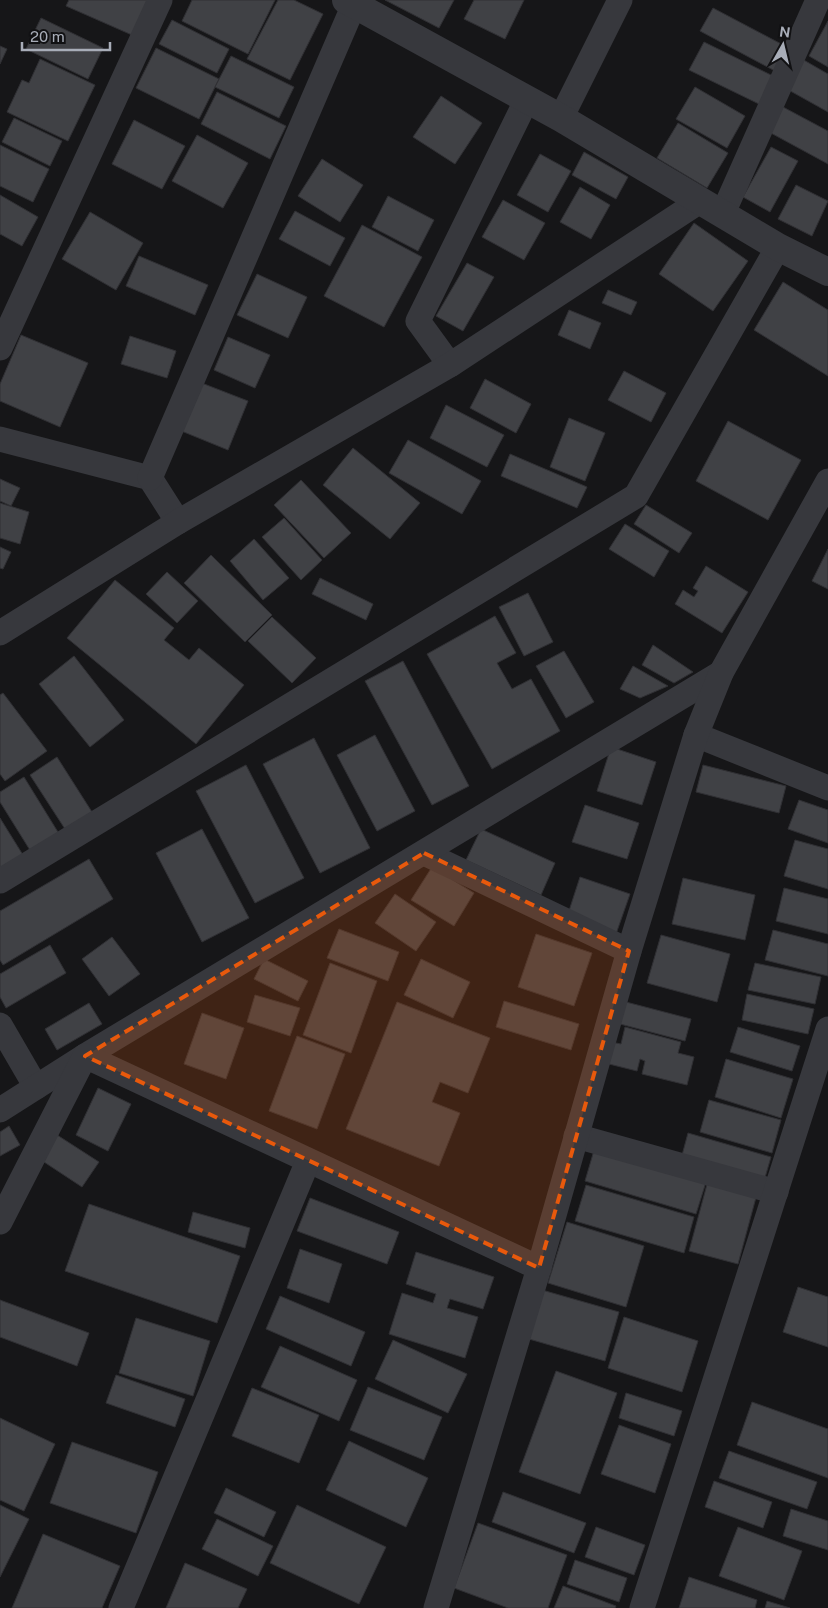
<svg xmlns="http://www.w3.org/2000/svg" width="828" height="1608" font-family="'Public Sans',sans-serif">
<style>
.building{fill:#404145;stroke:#303034}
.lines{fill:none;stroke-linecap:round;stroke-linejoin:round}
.minor{stroke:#37383d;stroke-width:25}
.tertiary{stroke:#37383d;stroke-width:28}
.marked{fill:#e8590c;fill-opacity:0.2;stroke:#e8590c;stroke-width:4;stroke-dasharray:10 6;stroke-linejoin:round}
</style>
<rect width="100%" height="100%" fill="#161618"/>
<g class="building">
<path d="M 69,0 L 148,0 L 132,35 L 66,6 Z"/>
<path d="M 192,0 L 275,0 L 248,54 L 182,21 Z"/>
<path d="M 278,0 L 294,0 L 323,14 L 290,80 L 247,59 Z"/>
<path d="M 385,0 L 454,0 L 439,28 Z"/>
<path d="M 474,0 L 524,0 L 505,39 L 464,19 Z"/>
<path d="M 713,8 L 787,47 L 775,71 L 700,31 Z"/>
<path d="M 41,18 L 103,48 L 88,79 L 26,49 Z"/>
<path d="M 172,20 L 229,49 L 217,73 L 159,44 Z"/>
<path d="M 828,21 L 828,67 L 809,56 Z"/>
<path d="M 704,42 L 773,76 L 759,104 L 689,70 Z"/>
<path d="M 0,46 L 7,49 L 0,64 Z"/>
<path d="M 156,48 L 219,79 L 199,119 L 136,88 Z"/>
<path d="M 231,56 L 294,87 L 279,118 L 215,87 Z"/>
<path d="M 40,59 L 95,85 L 68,141 L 7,112 L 22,80 L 29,83 Z"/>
<path d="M 802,59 L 828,74 L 828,112 L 785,88 Z"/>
<path d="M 695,87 L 745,116 L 727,148 L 676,119 Z"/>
<path d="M 217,92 L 286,126 L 270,159 L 201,124 Z"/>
<path d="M 441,96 L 482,123 L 455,164 L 413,137 Z"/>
<path d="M 783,107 L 828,131 L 828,164 L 769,132 Z"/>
<path d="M 14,118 L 62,141 L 50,166 L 2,142 Z"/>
<path d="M 134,120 L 185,146 L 162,189 L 112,164 Z"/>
<path d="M 678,123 L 728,153 L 707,188 L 657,158 Z"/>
<path d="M 197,135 L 248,163 L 223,208 L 172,181 Z"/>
<path d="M 0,145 L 49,169 L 33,202 L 0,186 Z"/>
<path d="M 771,147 L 798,161 L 770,212 L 743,197 Z"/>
<path d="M 584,152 L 628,177 L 616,199 L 572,175 Z"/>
<path d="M 540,154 L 571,171 L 548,212 L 517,195 Z"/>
<path d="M 322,159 L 363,185 L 340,222 L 298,196 Z"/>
<path d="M 796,185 L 828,201 L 812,236 L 778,219 Z"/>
<path d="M 580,187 L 610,205 L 591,239 L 560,222 Z"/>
<path d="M 0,195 L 38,217 L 22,246 L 0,234 Z"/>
<path d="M 388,196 L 434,220 L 418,251 L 372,227 Z"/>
<path d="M 503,200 L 545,223 L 524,260 L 482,237 Z"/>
<path d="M 295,211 L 345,238 L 330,266 L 279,239 Z"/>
<path d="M 90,212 L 143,243 L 116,290 L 62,259 Z"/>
<path d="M 694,223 L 748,261 L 713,311 L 659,274 Z"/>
<path d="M 362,225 L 422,257 L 384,327 L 324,296 Z"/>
<path d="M 139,256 L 208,285 L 195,315 L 126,286 Z"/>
<path d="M 467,263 L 494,277 L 463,331 L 436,316 Z"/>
<path d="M 257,274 L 307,297 L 288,338 L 237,315 Z"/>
<path d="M 783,282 L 828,310 L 828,376 L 754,330 Z"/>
<path d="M 608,290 L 637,302 L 631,315 L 602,303 Z"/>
<path d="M 569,310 L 601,323 L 590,349 L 558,335 Z"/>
<path d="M 21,335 L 88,363 L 60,427 L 0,401 L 0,384 Z"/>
<path d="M 130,336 L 176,351 L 167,378 L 121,364 Z"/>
<path d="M 228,337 L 270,355 L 255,388 L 214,370 Z"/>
<path d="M 624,371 L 666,393 L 651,422 L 608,400 Z"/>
<path d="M 485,379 L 531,404 L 516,433 L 470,408 Z"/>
<path d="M 199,382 L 248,401 L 228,450 L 179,430 Z"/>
<path d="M 446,405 L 504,435 L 487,467 L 430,438 Z"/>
<path d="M 569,418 L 605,433 L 585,481 L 550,467 Z"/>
<path d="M 728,421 L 801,460 L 768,520 L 696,481 Z"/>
<path d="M 408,440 L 481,481 L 462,514 L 389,473 Z"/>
<path d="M 353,448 L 420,503 L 390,539 L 323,485 Z"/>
<path d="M 510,454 L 587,487 L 577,508 L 501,476 Z"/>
<path d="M 0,479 L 20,488 L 11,506 L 0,501 Z"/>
<path d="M 301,480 L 351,533 L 324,558 L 274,505 Z"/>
<path d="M 0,503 L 29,512 L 20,544 L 0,538 Z"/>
<path d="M 646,505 L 692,533 L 679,553 L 634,524 Z"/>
<path d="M 284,518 L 322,560 L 301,580 L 262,537 Z"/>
<path d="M 625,524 L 669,551 L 654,577 L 609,549 Z"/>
<path d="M 254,539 L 289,578 L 263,600 L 230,561 Z"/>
<path d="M 0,547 L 11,552 L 3,569 L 0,568 Z"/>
<path d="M 828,549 L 828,589 L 812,581 Z"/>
<path d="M 211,555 L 272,615 L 245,642 L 184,583 Z"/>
<path d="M 706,566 L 748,592 L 722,633 L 675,604 L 683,590 L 694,597 L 698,591 L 693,588 Z"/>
<path d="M 167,572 L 198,601 L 177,623 L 146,594 Z"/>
<path d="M 320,578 L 373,604 L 366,620 L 312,594 Z"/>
<path d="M 115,580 L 174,628 L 164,640 L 189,660 L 199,648 L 244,685 L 196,744 L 67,638 Z"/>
<path d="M 528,593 L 553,642 L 524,656 L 499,607 Z"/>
<path d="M 495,616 L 516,653 L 497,663 L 512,689 L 531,679 L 560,731 L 492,769 L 427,654 Z"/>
<path d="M 272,617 L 316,658 L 292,683 L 248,641 Z"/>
<path d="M 653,645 L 693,672 L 674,683 L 642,665 Z"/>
<path d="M 564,651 L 594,702 L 566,718 L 536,666 Z"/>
<path d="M 74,656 L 124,720 L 90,747 L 39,684 Z"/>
<path d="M 403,661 L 469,786 L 432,805 L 365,681 Z"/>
<path d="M 633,666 L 668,686 L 640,698 L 620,689 Z"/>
<path d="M 3,693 L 47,751 L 5,781 L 0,774 L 0,695 Z"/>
<path d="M 375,735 L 415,811 L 377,831 L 337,755 Z"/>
<path d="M 314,738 L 370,848 L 320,873 L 263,764 Z"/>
<path d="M 611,747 L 656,762 L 642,805 L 597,791 Z"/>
<path d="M 57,757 L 92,812 L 65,829 L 30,775 Z"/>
<path d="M 246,765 L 304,878 L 255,903 L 196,791 Z"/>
<path d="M 703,765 L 786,786 L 779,813 L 696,792 Z"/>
<path d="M 24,777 L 61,837 L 33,855 L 0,802 L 0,792 Z"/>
<path d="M 799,800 L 828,810 L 828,843 L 788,829 Z"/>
<path d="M 585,805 L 639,823 L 627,859 L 572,842 Z"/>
<path d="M 0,818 L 23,855 L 0,869 Z"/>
<path d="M 202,829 L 249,918 L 202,942 L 156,853 Z"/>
<path d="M 481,829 L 555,863 L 541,895 L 466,860 Z"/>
<path d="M 795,840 L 828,849 L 828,889 L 784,876 Z"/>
<path d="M 89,859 L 113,899 L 3,965 L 0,960 L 0,911 Z"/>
<path d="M 432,867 L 474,893 L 454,926 L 411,900 Z"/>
<path d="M 580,877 L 630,894 L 616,934 L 567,917 Z"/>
<path d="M 683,878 L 755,895 L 745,940 L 672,924 Z"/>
<path d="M 784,888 L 828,899 L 828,934 L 776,921 Z"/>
<path d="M 395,894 L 436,922 L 416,951 L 375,923 Z"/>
<path d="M 339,929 L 399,952 L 388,981 L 327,958 Z"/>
<path d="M 773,930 L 828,944 L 828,976 L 765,960 Z"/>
<path d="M 536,934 L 592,953 L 574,1006 L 518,987 Z"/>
<path d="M 661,935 L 730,954 L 717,1002 L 647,983 Z"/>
<path d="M 112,937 L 140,974 L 109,996 L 82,959 Z"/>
<path d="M 50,945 L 66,973 L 6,1008 L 0,997 L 0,974 Z"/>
<path d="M 264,959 L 308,981 L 298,1001 L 254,979 Z"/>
<path d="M 421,959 L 470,982 L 453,1018 L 404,995 Z"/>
<path d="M 330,963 L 377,981 L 351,1053 L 303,1035 Z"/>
<path d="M 755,963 L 821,977 L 815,1004 L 748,990 Z"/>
<path d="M 747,994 L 814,1009 L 808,1034 L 742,1020 Z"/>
<path d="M 255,995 L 300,1008 L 290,1036 L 247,1022 Z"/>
<path d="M 504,1001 L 579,1024 L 571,1050 L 496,1027 Z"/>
<path d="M 397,1002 L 490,1038 L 468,1093 L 440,1082 L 432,1102 L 460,1113 L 439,1166 L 346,1129 Z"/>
<path d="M 626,1002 L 691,1019 L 685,1041 L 620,1024 Z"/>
<path d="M 89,1003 L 102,1024 L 57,1050 L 45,1029 Z"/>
<path d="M 202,1013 L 244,1028 L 226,1079 L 184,1064 Z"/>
<path d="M 625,1027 L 681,1042 L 678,1053 L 694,1057 L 687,1085 L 642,1074 L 645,1061 L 640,1059 L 637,1071 L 605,1063 L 611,1042 L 621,1044 Z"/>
<path d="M 738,1027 L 800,1046 L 792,1071 L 730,1052 Z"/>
<path d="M 297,1036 L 345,1054 L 317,1129 L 269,1111 Z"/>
<path d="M 726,1059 L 793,1079 L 781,1118 L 715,1097 Z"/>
<path d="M 98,1088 L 131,1104 L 108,1151 L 76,1135 Z"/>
<path d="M 709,1100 L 781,1120 L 772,1153 L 700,1132 Z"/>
<path d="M 9,1126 L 20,1145 L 0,1156 L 0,1132 Z"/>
<path d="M 54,1133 L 99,1162 L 82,1187 L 38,1158 Z"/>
<path d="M 688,1133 L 771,1157 L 764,1181 L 681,1159 Z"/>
<path d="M 595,1147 L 706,1182 L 696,1214 L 585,1181 Z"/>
<path d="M 709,1177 L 758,1190 L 738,1264 L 689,1251 Z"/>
<path d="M 586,1185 L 694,1217 L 684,1253 L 575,1221 Z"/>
<path d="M 310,1198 L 399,1232 L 387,1264 L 297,1231 Z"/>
<path d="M 89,1204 L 240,1256 L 217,1323 L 65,1271 Z"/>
<path d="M 193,1212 L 250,1228 L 245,1248 L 188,1232 Z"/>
<path d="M 567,1222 L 644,1246 L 626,1307 L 548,1283 Z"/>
<path d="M 300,1249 L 342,1264 L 329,1303 L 287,1288 Z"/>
<path d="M 416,1252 L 494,1277 L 483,1309 L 450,1299 L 447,1308 L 478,1317 L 465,1358 L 389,1334 L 402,1293 L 433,1303 L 436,1294 L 406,1284 Z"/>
<path d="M 798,1287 L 828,1297 L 828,1347 L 783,1332 Z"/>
<path d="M 542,1290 L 619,1312 L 605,1361 L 529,1339 Z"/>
<path d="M 280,1296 L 365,1332 L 351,1366 L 266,1329 Z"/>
<path d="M 0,1300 L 89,1333 L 77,1366 L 0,1337 Z"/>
<path d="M 624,1317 L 698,1341 L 682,1392 L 608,1368 Z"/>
<path d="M 136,1318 L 210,1341 L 193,1396 L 119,1373 Z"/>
<path d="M 393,1340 L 467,1374 L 448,1413 L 375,1379 Z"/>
<path d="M 280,1346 L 357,1380 L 339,1421 L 261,1387 Z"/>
<path d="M 556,1371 L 617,1393 L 580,1494 L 519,1472 Z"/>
<path d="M 116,1375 L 185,1399 L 175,1427 L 106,1403 Z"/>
<path d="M 368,1387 L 442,1417 L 424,1460 L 350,1430 Z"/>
<path d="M 252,1388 L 319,1415 L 299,1463 L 232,1436 Z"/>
<path d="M 626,1393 L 682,1411 L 674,1436 L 619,1418 Z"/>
<path d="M 752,1402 L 828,1429 L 828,1478 L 737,1445 Z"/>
<path d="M 0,1418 L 55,1444 L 24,1511 L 0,1500 Z"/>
<path d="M 619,1425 L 671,1444 L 655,1493 L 601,1474 Z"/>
<path d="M 349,1441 L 428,1478 L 406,1527 L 326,1490 Z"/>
<path d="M 72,1442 L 158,1472 L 136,1533 L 50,1503 Z"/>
<path d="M 729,1451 L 817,1482 L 807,1509 L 719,1478 Z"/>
<path d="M 714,1481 L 772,1502 L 763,1528 L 705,1507 Z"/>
<path d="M 226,1488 L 276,1512 L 264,1537 L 214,1513 Z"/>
<path d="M 503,1492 L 586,1523 L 574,1553 L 492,1522 Z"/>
<path d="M 0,1505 L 29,1519 L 0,1577 Z"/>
<path d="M 297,1505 L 386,1547 L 359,1604 L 270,1563 Z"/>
<path d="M 791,1509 L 828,1521 L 828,1550 L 783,1536 Z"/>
<path d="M 217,1519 L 273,1546 L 258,1576 L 202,1549 Z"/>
<path d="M 478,1523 L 567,1555 L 548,1608 L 508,1608 L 454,1588 Z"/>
<path d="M 596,1527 L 645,1545 L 634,1575 L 585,1557 Z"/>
<path d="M 738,1527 L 802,1551 L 784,1600 L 719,1576 Z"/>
<path d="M 43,1534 L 120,1566 L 102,1608 L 12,1608 Z"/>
<path d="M 575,1560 L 627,1578 L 619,1602 L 567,1584 Z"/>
<path d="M 185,1563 L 247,1589 L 238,1608 L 166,1608 Z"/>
<path d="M 689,1577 L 757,1600 L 755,1608 L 679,1608 Z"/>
<path d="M 563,1586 L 616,1606 L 615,1608 L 554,1608 Z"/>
<path d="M 767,1601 L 790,1608 L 765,1608 Z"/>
</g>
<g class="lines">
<g class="minor">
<path d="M 561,118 L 620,0"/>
<path d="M 723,213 L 818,0"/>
<path d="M 0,348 L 160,0"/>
<path d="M 450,365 L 418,321 L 526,101"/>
<path d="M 0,439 L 150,478 L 178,522"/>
<path d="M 150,478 L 356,0"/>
<path d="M 0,633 L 178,522 L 450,365 L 700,201"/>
<path d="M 696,735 L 828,788"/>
<path d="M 424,853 L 629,951"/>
<path d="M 0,881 L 636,496 L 778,247"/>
<path d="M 0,1025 L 36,1087"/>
<path d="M 0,1110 L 85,1056 L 721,673"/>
<path d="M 576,1136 L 776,1192"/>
<path d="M 0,1222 L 85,1056 L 539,1268"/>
<path d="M 121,1608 L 308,1161"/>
<path d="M 436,1608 L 539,1268 L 629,951 L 696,735 L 721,673 L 828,481"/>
<path d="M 642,1608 L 828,1029"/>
</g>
<path class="tertiary" d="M 346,0 L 561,118 L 778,247 L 828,272"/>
</g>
<path class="marked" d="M 424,853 L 629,951 L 539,1268 L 85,1056 Z"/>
<g transform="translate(783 45) rotate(8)" stroke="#111113" stroke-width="4" paint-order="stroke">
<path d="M0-4L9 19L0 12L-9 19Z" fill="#a8adb8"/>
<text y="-8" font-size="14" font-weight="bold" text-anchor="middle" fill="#a8adb8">N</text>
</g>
<path d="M22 42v8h88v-8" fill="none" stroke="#a8adb8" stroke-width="2.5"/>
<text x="30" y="42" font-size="15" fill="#a8adb8" stroke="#111113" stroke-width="4" paint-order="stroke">20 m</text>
</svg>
